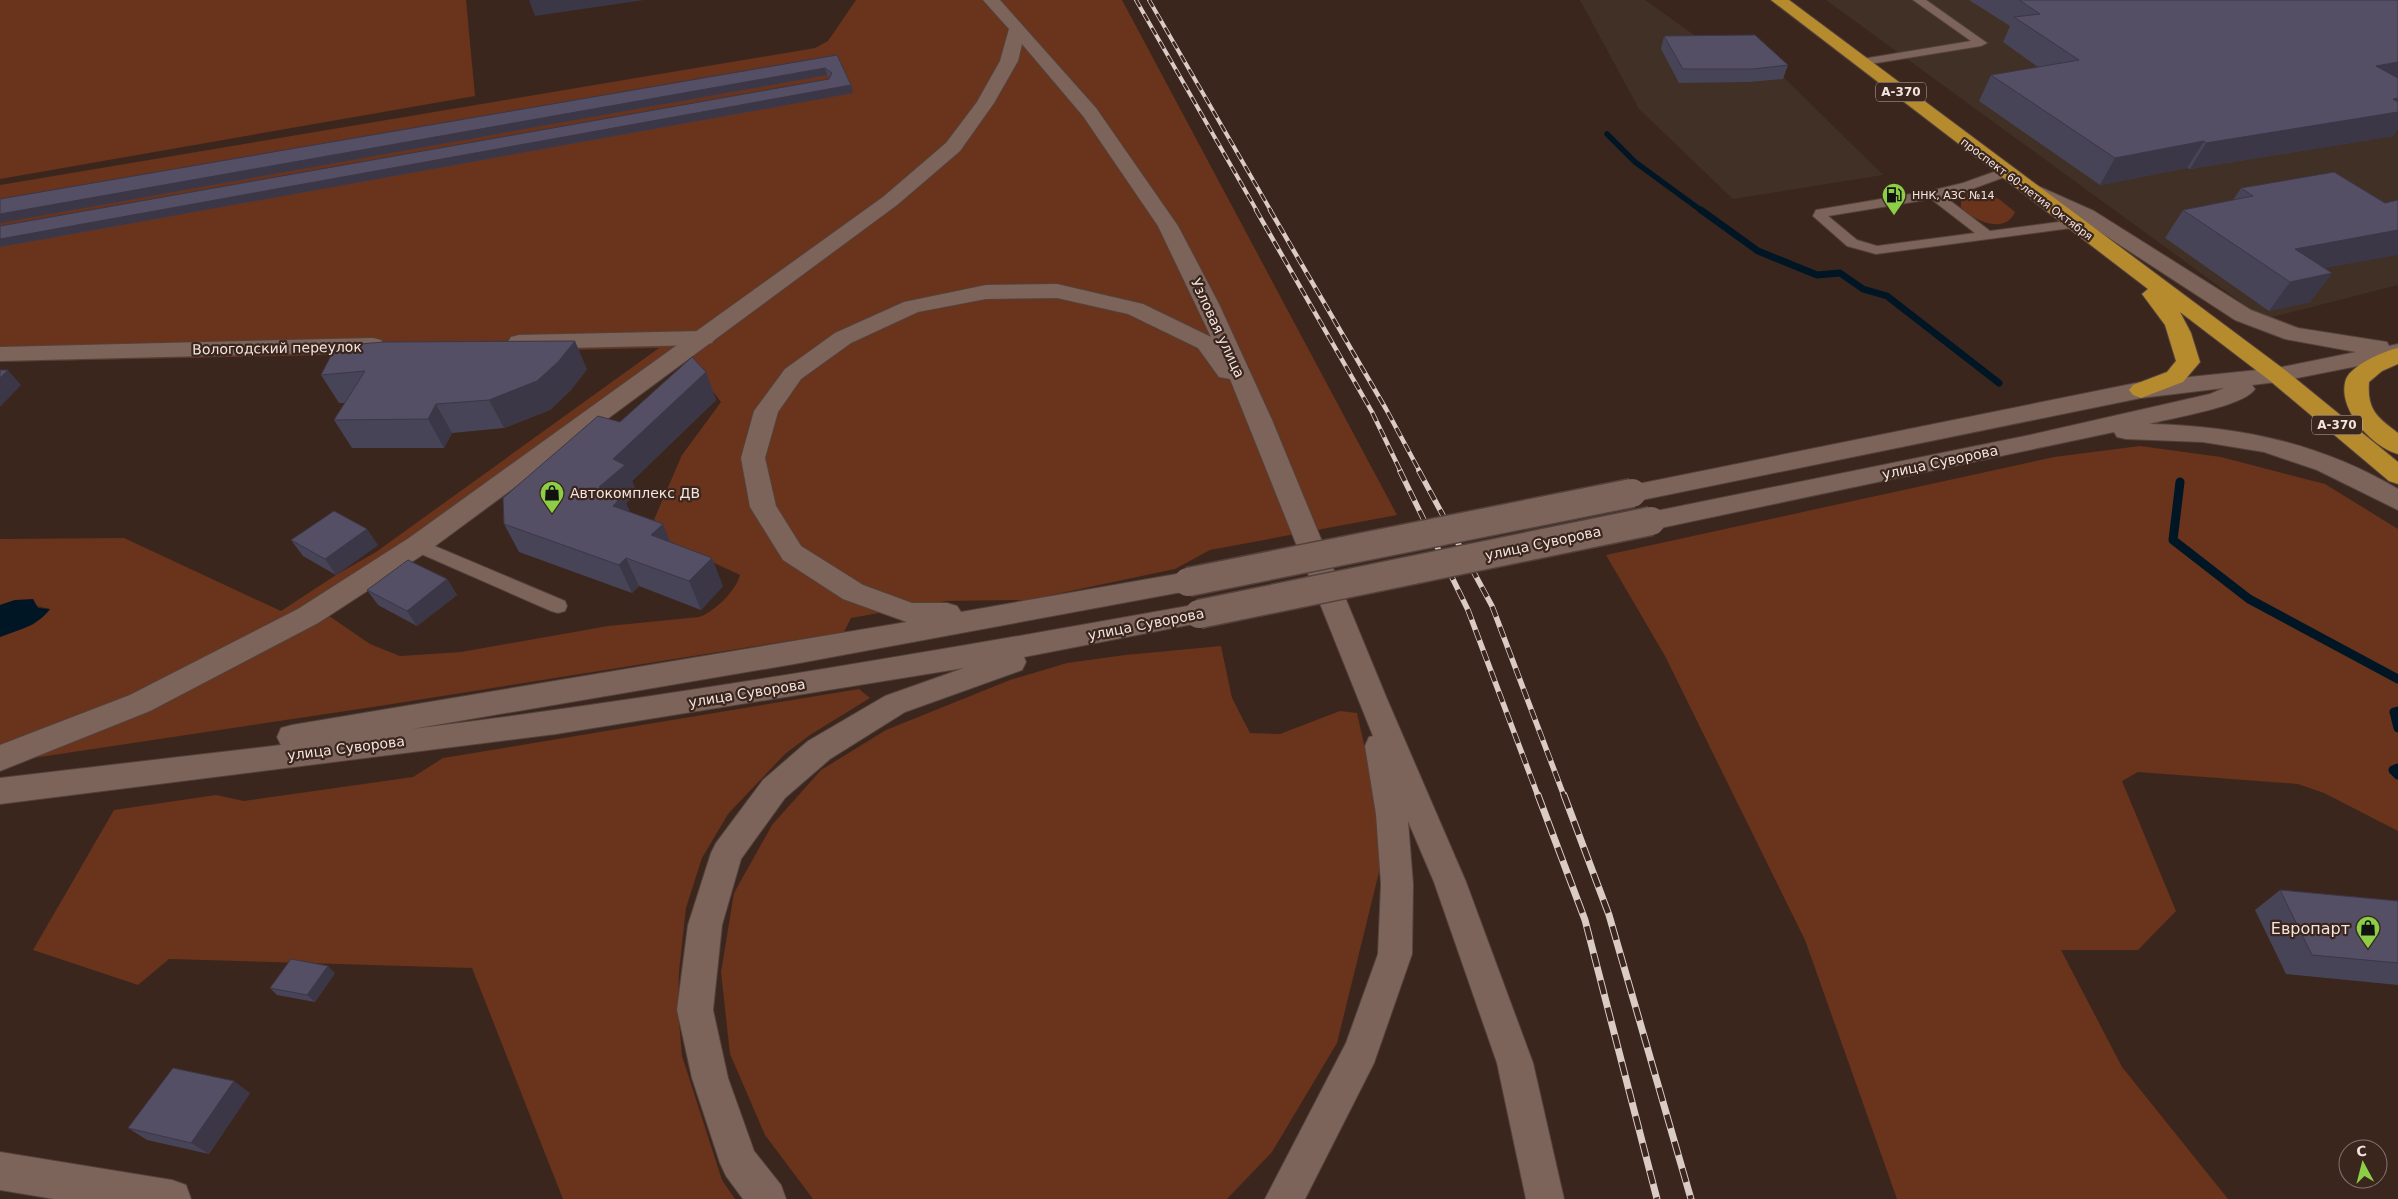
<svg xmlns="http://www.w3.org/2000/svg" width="2398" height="1199" font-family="'DejaVu Sans',sans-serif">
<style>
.industrial{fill:#403025}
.green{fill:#69331c;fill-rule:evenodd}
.water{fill:#011625}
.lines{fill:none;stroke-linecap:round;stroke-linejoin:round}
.stream-far2{stroke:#011625;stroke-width:5.5}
.stream-far1{stroke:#011625;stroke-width:7}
.stream{stroke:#011625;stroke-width:9}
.lane-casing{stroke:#53423b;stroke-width:2}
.street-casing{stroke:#53423b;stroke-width:2}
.secondary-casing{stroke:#53423b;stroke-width:2}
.highway-casing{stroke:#53423b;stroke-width:2}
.lane{fill:#7c645b;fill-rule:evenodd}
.street{fill:#7c645b;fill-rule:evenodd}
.secondary{fill:#7c645b;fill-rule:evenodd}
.highway{fill:#b58b2e;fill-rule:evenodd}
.rail-far3-casing{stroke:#dacbc4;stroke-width:4}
.rail-far2-casing{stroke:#dacbc4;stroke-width:4.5}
.rail-far1-casing{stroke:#dacbc4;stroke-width:5.5}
.rail-casing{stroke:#dacbc4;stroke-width:7}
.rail-far3{stroke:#3b261e;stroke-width:2.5;stroke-dasharray:8;stroke-linecap:butt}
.rail-far2{stroke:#3b261e;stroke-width:3;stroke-dasharray:9;stroke-linecap:butt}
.rail-far1{stroke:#3b261e;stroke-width:4;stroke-dasharray:11;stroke-linecap:butt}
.rail{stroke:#3b261e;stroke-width:5;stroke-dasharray:14;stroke-linecap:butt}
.secondary-bridge-casing{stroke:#53423b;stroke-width:31;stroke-linecap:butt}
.secondary-bridge{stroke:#7c645b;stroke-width:28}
.wall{fill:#484457}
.shaded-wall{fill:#3b3747}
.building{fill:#544f65;stroke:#3b3747}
.labels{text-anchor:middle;stroke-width:4.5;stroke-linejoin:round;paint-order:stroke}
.far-street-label{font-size:11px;fill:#f2e4de;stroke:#3b261e}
.far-poi-label{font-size:11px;fill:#f2e4de;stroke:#3b261e;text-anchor:start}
.shield{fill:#3b261e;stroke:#bbaba4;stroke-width:1}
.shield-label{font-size:12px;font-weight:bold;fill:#f2e4de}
.street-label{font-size:14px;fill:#f2e4de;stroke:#3b261e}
.poi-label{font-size:14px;fill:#f2e4de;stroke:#3b261e;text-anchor:start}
.near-poi-label{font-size:16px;fill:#f2e4de;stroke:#3b261e;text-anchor:end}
</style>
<rect width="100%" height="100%" fill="#3b261e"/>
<g class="industrial">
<path d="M 1580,0 L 1645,0 L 1735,64 L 1767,61 L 1883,175 L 1733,199 L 1639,109 Z"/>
<path d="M 1826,0 L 2398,0 L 2398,285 L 2264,319 Z"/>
</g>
<g class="green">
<path d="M 0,0 L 466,0 L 475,96 L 0,179 Z"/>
<path d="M 856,0 L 1122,0 L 1397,515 L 1210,550 L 1175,569 L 1028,600 L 946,601 L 851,618 L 844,632 L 386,705 L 0,763 L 0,637 L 34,624 L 49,609 L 15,600 L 0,605 L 0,539 L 124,538 L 281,611 L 336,575 L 376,552 L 659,348 L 0,362 L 0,185 L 815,48 L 828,41 ZM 674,360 L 696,369 L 721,402 L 682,455 L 653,522 L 661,538 L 740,575 C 736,591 714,612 699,617 L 608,626 L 461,652 L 400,656 L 370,644 L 319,609 Z"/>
<path d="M 1983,191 L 1999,199 L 2015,212 C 2005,235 1973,221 1961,207 L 1961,198 L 1968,192 Z"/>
<path d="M 2140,446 L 2221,457 L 2325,484 L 2398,529 L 2398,831 L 2324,793 L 2298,784 L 2138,772 L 2122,781 L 2176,911 L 2138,950 L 2061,950 L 2122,1067 L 2228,1199 L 1897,1199 L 1805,940 L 1665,656 L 1606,555 L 2054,457 Z"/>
<path d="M 1221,646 L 1232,698 L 1250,733 L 1280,734 L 1340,711 L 1357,713 L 1372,780 L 1383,856 L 1337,1043 L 1272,1152 L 1227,1199 L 813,1199 L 765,1135 L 730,1054 L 721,972 L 734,893 L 772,825 L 821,770 L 886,730 L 1010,680 L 1067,663 L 1125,655 Z"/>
<path d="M 859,689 L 870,698 L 810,735 L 785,754 L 728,814 L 702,858 L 686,908 L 679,972 L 678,1009 L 682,1056 L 722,1180 L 735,1199 L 563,1199 L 472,968 L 169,959 L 138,985 L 33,950 L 114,810 L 216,795 L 244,801 L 413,777 L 443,758 Z"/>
</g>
<path class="water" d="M 33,599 L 38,608 L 50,609 C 38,626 18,630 0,637 L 0,605 L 15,600 Z"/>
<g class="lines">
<path class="stream-far2" d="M 1607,134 L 1635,162 L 1702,211"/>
<path class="stream-far1" d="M 1701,210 L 1758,251 L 1817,275 L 1840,273 L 1863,289 L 1887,296 L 1999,383"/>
<g class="stream">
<path d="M 2180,482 L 2173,540 L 2249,599 L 2398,679"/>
<path d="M 2398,711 L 2394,712 L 2398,728"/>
<path d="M 2398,768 L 2393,770 L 2398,775"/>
</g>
<defs>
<g id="lane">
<path d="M 1913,0 L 1926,0 L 1987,43 L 1981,46 L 1858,66 L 1856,63 L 1862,59 L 1971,41 Z"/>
<path d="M 2005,168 L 2010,169 L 2012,172 L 2010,175 L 1972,189 L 1944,196 L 1990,231 L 2074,220 L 2079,221 L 2081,224 L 2079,227 L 1876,254 L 1847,246 L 1813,216 L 1816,210 L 1934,190 L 1963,183 ZM 1931,199 L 1975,233 L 1877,246 L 1857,240 L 1828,216 Z"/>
<path d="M 418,539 L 565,601 L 567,606 L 565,611 L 558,613 L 551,611 L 412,550 L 409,545 L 412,540 Z"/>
</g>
<g id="street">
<path d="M 704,331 L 712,333 L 715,338 L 712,343 L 704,345 L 519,349 L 511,347 L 508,342 L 511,337 L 519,335 Z"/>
<path d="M 373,338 L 381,340 L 384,345 L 381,350 L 373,352 L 0,361 L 0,347 Z"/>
<path d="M 0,1152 L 172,1180 L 186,1185 L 191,1199 L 54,1199 L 0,1190 Z"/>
</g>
<g id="secondary">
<path d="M 983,0 L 1000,0 L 1096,108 L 1178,226 L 1219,304 L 1272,420 L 1387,699 L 1466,882 L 1533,1063 L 1564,1199 L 1526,1199 L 1497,1063 L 1434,882 L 1408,821 L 1413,884 L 1412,954 L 1374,1063 L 1305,1199 L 1265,1199 L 1346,1043 L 1378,954 L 1381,884 L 1376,814 L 1365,746 L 1369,737 L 1373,736 L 1230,379 L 1219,377 L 1198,348 L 1128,314 L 1057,298 L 986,299 L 918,312 L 851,343 L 801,379 L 778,412 L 765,458 L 776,506 L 801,546 L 863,585 L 912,603 L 947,603 L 957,606 L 961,612 L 1188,572 L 1198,575 L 1202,582 L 1198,589 L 794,664 L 412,729 C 675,696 938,651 1199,604 L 1209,607 L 1213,614 L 1209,621 L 1024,657 L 1026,662 L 1022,670 L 905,712 L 830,759 L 785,798 L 741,859 L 722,925 L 713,1010 L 728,1078 L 754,1151 L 781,1185 L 786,1199 L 743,1199 L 726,1176 L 720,1163 L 692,1078 L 677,1010 L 688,925 L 711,853 L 716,843 L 763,780 L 808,741 L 885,696 L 964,668 L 556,734 L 0,804 L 0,778 L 281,745 L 277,737 L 281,728 L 292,725 L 907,622 L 843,599 L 783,560 L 750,507 L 741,458 L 754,411 L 785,369 L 835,333 L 904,302 L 986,285 L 1057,284 L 1143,304 L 1211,337 L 1158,226 L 1083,116 L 1022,44 L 1018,61 L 994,103 L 960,151 L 897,205 L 427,552 L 318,623 L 150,711 L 0,771 L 0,745 L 130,695 L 298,609 L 409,538 L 883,197 L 946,143 L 977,102 L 1000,61 L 1009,29 Z"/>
<path d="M 2027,181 L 2094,211 L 2251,310 L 2298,328 L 2387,342 L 2389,346 L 2398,344 L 2398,358 L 2277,382 L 2252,385 L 2255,389 C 2243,407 2171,418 2149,424 C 2239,426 2320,443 2398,489 L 2398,510 L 2317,470 L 2264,452 L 2203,442 L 2126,439 L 2117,437 L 2114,432 L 1651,530 L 1642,527 L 1638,521 L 1642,515 L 1651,512 L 2030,435 L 2210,394 L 2224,388 L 2141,398 L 1632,502 L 1623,499 L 1619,493 L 1623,487 L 2141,382 L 2277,368 L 2356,352 L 2285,339 L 2235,320 L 2080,219 L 2020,191 L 2017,187 L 2020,183 Z"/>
</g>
<g id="highway">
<path d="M 1771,0 L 1789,0 L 2285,370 L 2398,462 L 2398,484 L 2389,481 L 2269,380 L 2180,312 L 2191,333 L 2200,362 L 2183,382 L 2141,398 L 2133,395 L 2129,390 L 2133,385 L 2167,372 L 2176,361 L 2165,325 L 2142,294 L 2148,289 Z"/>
<path d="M 2398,348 L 2398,364 L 2382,371 L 2369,382 C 2367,410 2377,417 2398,433 L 2398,454 C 2372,447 2336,408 2346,379 C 2352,365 2384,351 2398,348 Z"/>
</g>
</defs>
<use href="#lane" class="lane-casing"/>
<use href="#street" class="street-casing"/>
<use href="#secondary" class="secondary-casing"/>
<use href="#highway" class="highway-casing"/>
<use href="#lane" class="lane"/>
<use href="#street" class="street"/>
<use href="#secondary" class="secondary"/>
<use href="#highway" class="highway"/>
<defs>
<g id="rail-far3">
<path d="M 1136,0 L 1257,211"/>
<path d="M 1149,0 L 1271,211"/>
</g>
<g id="rail-far2">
<path d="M 1256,210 L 1372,412 L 1401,472"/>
<path d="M 1270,210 L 1386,409 L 1420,472"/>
</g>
<g id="rail-far1">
<path d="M 1400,471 L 1468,610 L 1538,796"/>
<path d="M 1419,471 L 1492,606 L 1564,796"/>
</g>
<g id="rail">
<path d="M 1538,795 L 1585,920 L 1657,1199"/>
<path d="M 1564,795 L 1609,915 L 1691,1199"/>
</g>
</defs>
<use href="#rail-far3" class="rail-far3-casing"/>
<use href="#rail-far2" class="rail-far2-casing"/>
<use href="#rail-far1" class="rail-far1-casing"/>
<use href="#rail" class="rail-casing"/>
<use href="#rail-far3" class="rail-far3"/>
<use href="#rail-far2" class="rail-far2"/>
<use href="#rail-far1" class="rail-far1"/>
<use href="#rail" class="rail"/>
<defs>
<g id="secondary-bridge">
<path d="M 1188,582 L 1632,493"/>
<path d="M 1199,614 L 1651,521"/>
</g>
</defs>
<use href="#secondary-bridge" class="secondary-bridge-casing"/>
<use href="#secondary-bridge" class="secondary-bridge"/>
</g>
<g class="wall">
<path d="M 1969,0 L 2398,0 L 2398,129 L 2393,136 L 2190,169 L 2187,168 L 2100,185 L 1979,101 L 1991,75 L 2038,67 L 2003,42 L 2010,26 Z"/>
<path d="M 1664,36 L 1788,65 L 1783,79 L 1749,82 L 1679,83 L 1661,49 Z"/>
<path d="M 837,55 L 853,93 L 0,247 L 0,226 L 829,79 L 830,77 L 827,75 L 0,223 Z"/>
<path d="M 2241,188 L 2385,203 L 2325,268 L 2332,273 L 2310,302 L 2269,311 L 2165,238 L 2183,210 L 2233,200 Z"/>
<path d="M 336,346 L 587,369 L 571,390 L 550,410 L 504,428 L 452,433 L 444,448 L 352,448 L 334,420 L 345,403 L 339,403 L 321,375 Z"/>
<path d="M 706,372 L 716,400 L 632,481 L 637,493 L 626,503 L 630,512 L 663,524 L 670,542 L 723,586 L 701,610 L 639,586 L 632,593 L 519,552 L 504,524 L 620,422 Z"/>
<path d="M 291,540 L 378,545 L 336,575 L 303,556 Z"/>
<path d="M 447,579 L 457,595 L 417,626 L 378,605 L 367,590 Z"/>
<path d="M 2280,890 L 2398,901 L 2398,985 L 2286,974 L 2255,910 Z"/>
<path d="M 335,973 L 315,1002 L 277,995 L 270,988 Z"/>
<path d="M 250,1093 L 209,1154 L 147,1140 L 128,1128 Z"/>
</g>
<g class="shaded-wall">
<path d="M 529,0 L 644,0 L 535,16 Z"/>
<path d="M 2398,62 L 2398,85 L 2376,66 Z"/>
<path d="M 825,68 L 827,75 L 0,223 L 0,214 Z"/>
<path d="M 851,85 L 853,93 L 0,247 L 0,239 Z"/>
<path d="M 2398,98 L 2398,129 L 2393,136 L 2190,169 L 2206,143 Z"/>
<path d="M 2204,141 L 2187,168 L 2100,185 L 2115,158 Z"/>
<path d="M 2398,230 L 2398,255 L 2282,276 L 2295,249 Z"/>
<path d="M 2332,273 L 2310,302 L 2269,311 L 2290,282 Z"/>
<path d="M 575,341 L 587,369 L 571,390 L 550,410 L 504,428 L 489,400 Z"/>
<path d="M 8,370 L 21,385 L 0,407 L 0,378 Z"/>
<path d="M 706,372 L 716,400 L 632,481 L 637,493 L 626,503 L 635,523 L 626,534 L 599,487 L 613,459 Z"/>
<path d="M 436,404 L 452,433 L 444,448 L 428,419 Z"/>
<path d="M 663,524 L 674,552 L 651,535 Z"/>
<path d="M 367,529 L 378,545 L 336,575 L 325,559 Z"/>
<path d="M 626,558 L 639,586 L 632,593 L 619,565 Z"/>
<path d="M 712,558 L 723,586 L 701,610 L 689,581 Z"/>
<path d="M 447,579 L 457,595 L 417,626 L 407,611 Z"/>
<path d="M 328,966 L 335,973 L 315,1002 L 307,995 Z"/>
<path d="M 234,1081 L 250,1093 L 209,1154 L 191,1143 Z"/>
</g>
<g class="building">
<path d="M 2019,0 L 2398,0 L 2398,62 L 2376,66 L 2398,78 L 2398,98 L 2393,99 L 2398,102 L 2398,112 L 2206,143 L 2204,141 L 2115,158 L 1991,75 L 2079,60 L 2014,17 L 2040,14 Z"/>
<path d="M 1755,35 L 1788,65 L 1753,69 L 1683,69 L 1664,36 Z"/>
<path d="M 837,55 L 851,85 L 0,239 L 0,226 L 829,79 L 832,73 L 825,68 L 0,214 L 0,199 Z"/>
<path d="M 2334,172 L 2385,203 L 2398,200 L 2398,230 L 2295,249 L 2332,273 L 2290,282 L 2183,210 L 2253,196 L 2241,188 Z"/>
<path d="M 575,341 L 558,362 L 537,381 L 489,400 L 436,404 L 428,419 L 334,420 L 365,371 L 321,375 L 336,346 L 384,342 Z"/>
<path d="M 692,357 L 706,372 L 613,459 L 625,465 L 599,487 L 623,495 L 613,506 L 663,524 L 651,535 L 712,558 L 689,581 L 626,558 L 619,565 L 504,524 L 503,498 L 598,416 L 620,422 Z"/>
<path d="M 0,370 L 8,370 L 0,378 Z"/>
<path d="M 334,511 L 367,529 L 325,559 L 291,540 Z"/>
<path d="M 408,560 L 447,579 L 407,611 L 367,590 Z"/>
<path d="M 2280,890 L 2398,901 L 2398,963 L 2312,955 Z"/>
<path d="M 291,959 L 328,966 L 307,995 L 270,988 Z"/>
<path d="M 173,1068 L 234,1081 L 191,1143 L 128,1128 Z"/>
</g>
<defs>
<symbol id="fuel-pin" viewBox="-11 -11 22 30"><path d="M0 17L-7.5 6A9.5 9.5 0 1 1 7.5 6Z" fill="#8cce45" stroke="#3b261e"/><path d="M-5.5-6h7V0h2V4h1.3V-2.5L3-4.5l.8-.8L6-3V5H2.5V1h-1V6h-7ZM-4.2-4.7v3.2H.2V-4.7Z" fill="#111"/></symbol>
<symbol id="shop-pin" viewBox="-11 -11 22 30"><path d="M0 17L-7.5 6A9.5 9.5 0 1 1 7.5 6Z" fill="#8cce45" stroke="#3b261e"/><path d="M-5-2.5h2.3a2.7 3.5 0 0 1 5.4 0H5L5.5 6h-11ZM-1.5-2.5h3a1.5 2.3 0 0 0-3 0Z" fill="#111"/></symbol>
</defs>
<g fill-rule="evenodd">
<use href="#fuel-pin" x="1880" y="181" width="28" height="38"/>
<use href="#shop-pin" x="538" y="479" width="28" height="38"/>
<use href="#shop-pin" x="2354" y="914" width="28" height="38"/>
</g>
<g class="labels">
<g class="far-street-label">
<text transform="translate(2027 189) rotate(37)" y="4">проспект 60-летия Октября</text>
</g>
<g class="far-poi-label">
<text x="1912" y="199">ННК, АЗС №14</text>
</g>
<g class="shield">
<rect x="1876" y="82.5" width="50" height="19" rx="4"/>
<rect x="2312" y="415.5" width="50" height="19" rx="4"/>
</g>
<g class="shield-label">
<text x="1901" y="96">А-370</text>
<text x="2337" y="429">А-370</text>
</g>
<g class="street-label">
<text transform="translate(1218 328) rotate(65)" y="5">Узловая улица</text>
<text transform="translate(277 348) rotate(-1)" y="5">Вологодский переулок</text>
<text transform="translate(1940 462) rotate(-12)" y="5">улица Суворова</text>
<text transform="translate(1543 543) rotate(-12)" y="5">улица Суворова</text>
<text transform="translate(1146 624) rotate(-11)" y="5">улица Суворова</text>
<text transform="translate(747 693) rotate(-9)" y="5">улица Суворова</text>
<text transform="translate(346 748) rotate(-7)" y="5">улица Суворова</text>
</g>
<g class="poi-label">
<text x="570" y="498">Автокомплекс ДВ</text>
</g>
<g class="near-poi-label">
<text x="2350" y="934">Европарт</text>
</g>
</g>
<g transform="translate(2363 1164) rotate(353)"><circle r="24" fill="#3b261e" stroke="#84726b"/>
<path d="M0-4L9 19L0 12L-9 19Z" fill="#8cce45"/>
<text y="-8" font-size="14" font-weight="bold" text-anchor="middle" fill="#f2e4de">С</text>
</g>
</svg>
